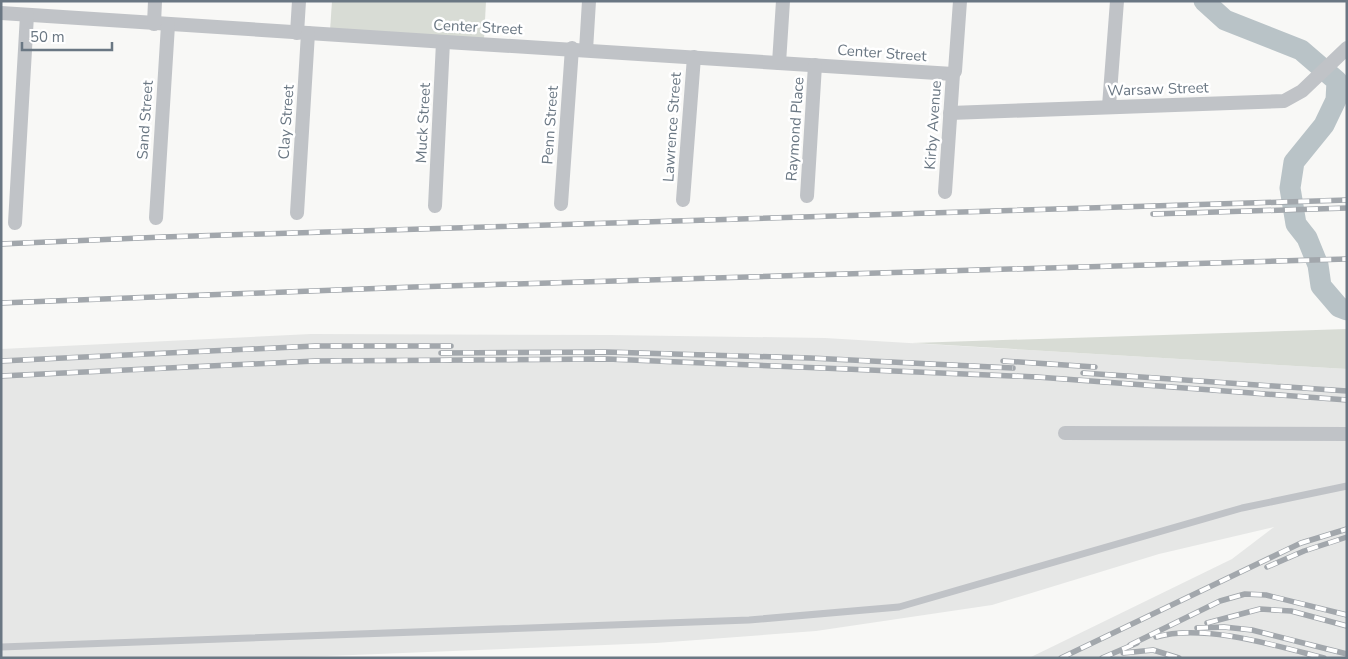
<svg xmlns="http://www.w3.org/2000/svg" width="1348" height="659" font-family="'Nunito Sans',sans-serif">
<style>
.built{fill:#e6e7e6}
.green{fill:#d8dcd5}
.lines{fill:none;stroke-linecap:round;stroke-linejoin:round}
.river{stroke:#b9c3c7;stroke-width:21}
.lane{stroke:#c0c3c7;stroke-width:7}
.street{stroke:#c0c3c7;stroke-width:14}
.rail-casing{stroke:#a2a7ac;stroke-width:5.5}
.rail{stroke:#fff;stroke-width:4;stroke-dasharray:11;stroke-linecap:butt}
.labels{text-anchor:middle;stroke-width:5;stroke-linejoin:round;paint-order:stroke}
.street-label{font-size:15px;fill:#6a7783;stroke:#fff}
</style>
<rect width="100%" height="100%" fill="#f8f8f6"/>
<path class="built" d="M 311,334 L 610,335 L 825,338 L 1347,369 L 1347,658 L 1029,658 L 1232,559 L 1274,527 L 1159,554 L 992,605 L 816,631 L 656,643 L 277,658 L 1,658 L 1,349 Z"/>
<g class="green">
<path d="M 332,1 L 486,1 L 484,40 L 330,31 Z"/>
<path d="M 1347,329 L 1347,369 L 912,343 Z"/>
</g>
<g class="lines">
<path class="river" d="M 1204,1 L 1225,20 L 1301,50 L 1337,81 L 1336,100 L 1324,125 L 1294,162 L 1290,188 L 1296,224 L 1307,238 L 1318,265 L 1321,286 L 1339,307 L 1347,310"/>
<path class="lane" d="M 1,647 L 749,620 L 899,607 L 1242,508 L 1347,486"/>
<g class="street">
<path d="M 1,13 C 318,35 636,53 953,74"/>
<path d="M 154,24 L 155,1"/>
<path d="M 297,33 L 299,1"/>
<path d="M 586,50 L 589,1"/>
<path d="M 779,63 L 783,1"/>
<path d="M 1109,106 L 1117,1"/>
<path d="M 950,113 L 1284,101 L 1302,91 L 1347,48"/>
<path d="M 945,192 L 953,74 L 955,71 L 960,1"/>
<path d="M 807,196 L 815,65"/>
<path d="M 683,200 L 694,57"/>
<path d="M 561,204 L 572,48"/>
<path d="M 435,206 L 443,42"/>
<path d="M 297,213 L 308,33"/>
<path d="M 156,218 L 168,25"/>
<path d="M 15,223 L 27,15"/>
<path d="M 1065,433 L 1347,434"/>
</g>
<defs>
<g id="rail">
<path d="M 1153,214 L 1347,208"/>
<path d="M 1,244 L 163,237 L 1347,200"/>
<path d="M 1,303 L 414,287 L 1347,259"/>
<path d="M 441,353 L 607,352 L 810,358 L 1013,368"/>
<path d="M 1,361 L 315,346 L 451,346"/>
<path d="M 1003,361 L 1095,367"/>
<path d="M 1083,373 L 1347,391"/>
<path d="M 1,376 L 315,361 L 607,359 L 1037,377 L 1347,400"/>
<path d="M 1267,567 L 1304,551 L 1347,537"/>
<path d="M 1207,623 L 1260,609 L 1291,611 L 1347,626"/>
<path d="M 1197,628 L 1224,627 L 1252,630 L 1347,654"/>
<path d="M 1156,637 C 1203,623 1277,646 1324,658"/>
<path d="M 1130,645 L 1220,601 L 1245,594 L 1266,595 L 1347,615"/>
<path d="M 1123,653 L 1153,650 L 1179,658"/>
<path d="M 1061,658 L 1301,543 L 1347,529"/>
<path d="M 1102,658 L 1137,643"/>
</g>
</defs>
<use href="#rail" class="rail-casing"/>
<use href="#rail" class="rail"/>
</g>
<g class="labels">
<g class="street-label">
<text transform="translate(478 27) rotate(3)" y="5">Center Street</text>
<text transform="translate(882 53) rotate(4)" y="5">Center Street</text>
<text transform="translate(1158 89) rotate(-2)" y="5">Warsaw Street</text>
<text transform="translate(145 120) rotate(-86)" y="5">Sand Street</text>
<text transform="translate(286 122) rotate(-86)" y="5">Clay Street</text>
<text transform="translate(423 123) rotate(-87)" y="5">Muck Street</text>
<text transform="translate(550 125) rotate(-86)" y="5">Penn Street</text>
<text transform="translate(933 125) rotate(-86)" y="5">Kirby Avenue</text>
<text transform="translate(672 127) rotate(-86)" y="5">Lawrence Street</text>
<text transform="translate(795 129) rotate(-86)" y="5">Raymond Place</text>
</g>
</g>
<rect width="1348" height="659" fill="none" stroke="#6a7783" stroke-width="5"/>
<path d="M22 42v8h90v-8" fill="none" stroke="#6a7783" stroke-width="2.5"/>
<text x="30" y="42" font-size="15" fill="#6a7783" stroke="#ffffff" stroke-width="4" paint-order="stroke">50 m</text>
</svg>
